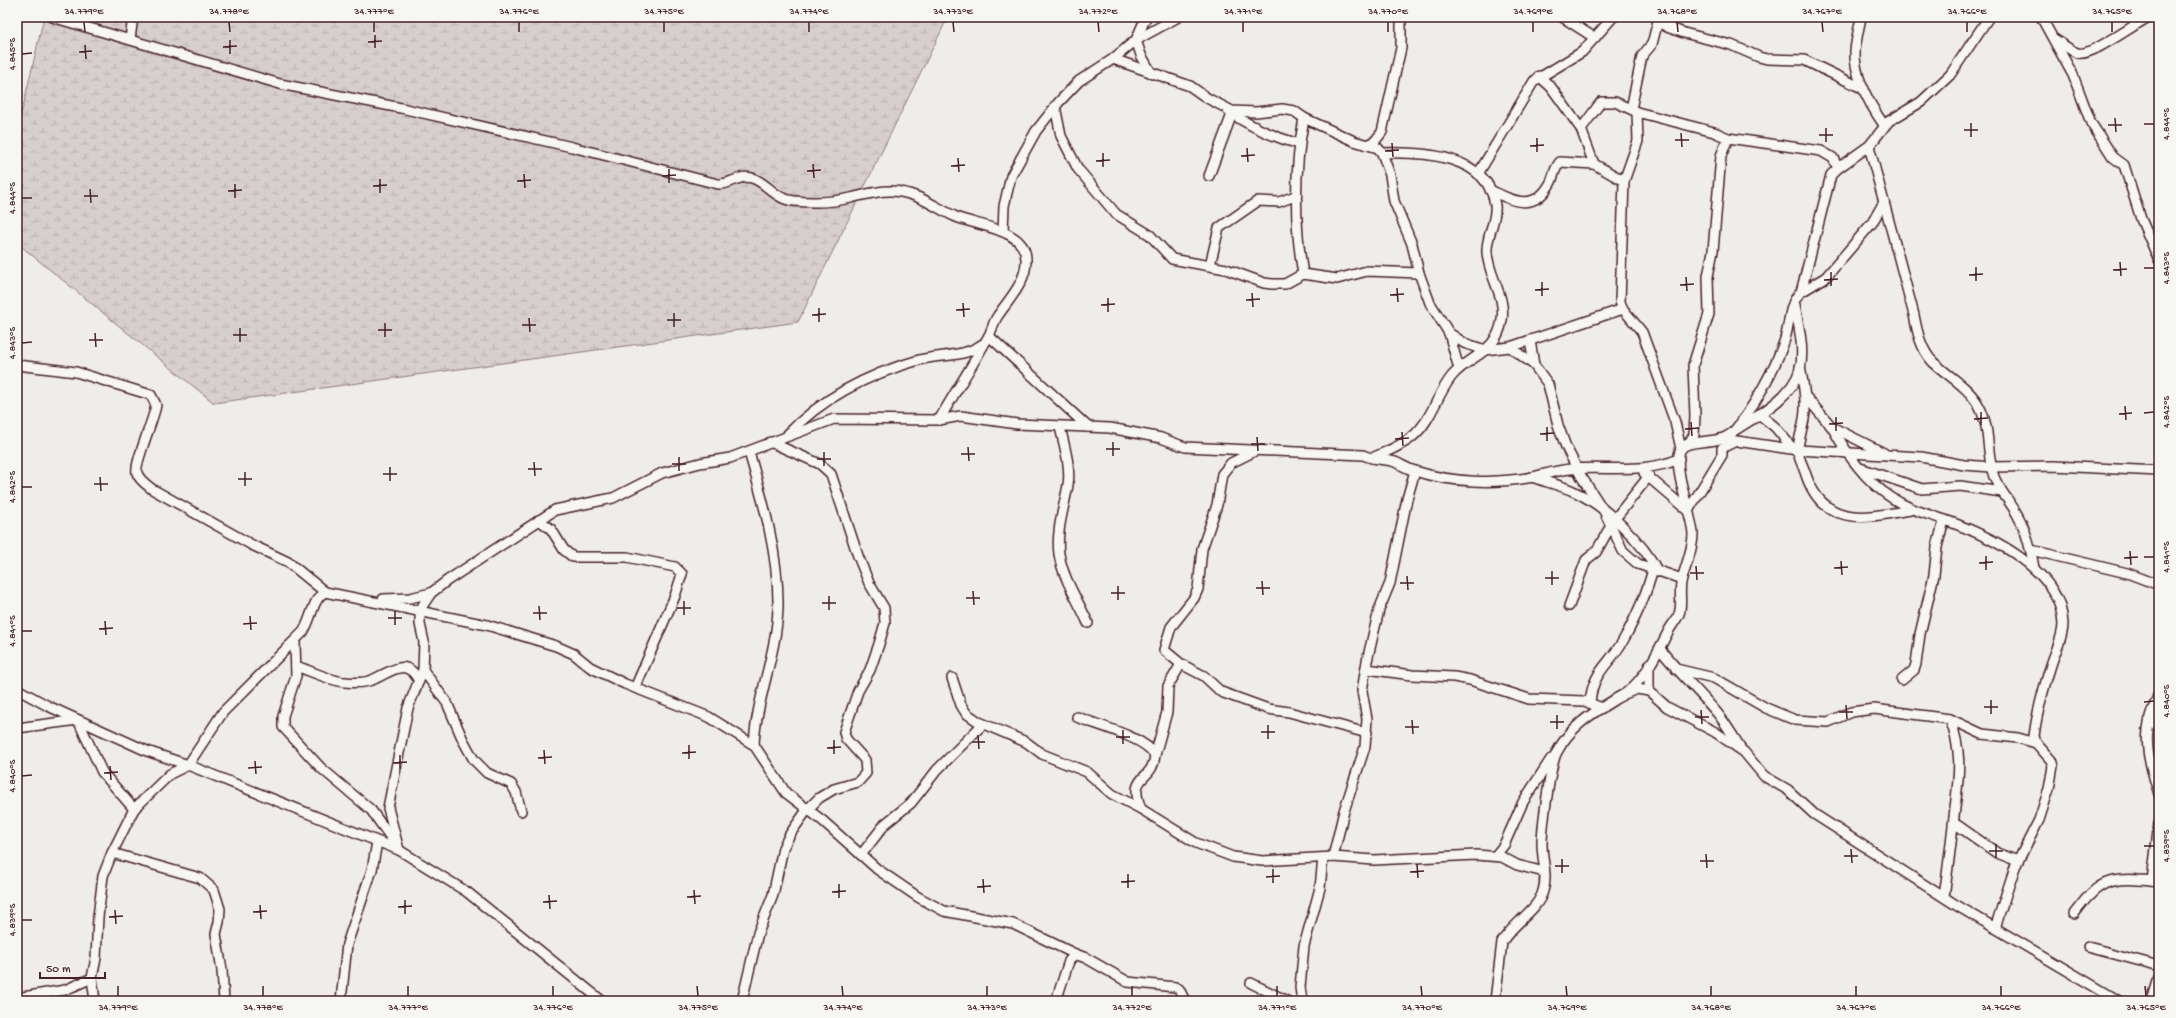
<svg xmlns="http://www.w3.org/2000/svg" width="2176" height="1018" font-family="'Gochi Hand',sans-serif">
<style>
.wetland{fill:url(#wetland-marsh);stroke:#90777c}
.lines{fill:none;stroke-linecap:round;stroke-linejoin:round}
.street-casing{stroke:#4a1f2b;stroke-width:12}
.street{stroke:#f6f6f2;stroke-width:9}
.ticks{fill:none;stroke:#4a1f2b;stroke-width:1.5}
.neatline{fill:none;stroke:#4a1f2b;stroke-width:1.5}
.ticks-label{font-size:10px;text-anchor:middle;fill:#4a1f2b}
</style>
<defs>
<pattern id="wetland-marsh" width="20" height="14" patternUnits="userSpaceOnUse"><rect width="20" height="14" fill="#d7cfce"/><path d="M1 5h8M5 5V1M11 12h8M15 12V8" fill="none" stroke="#bab1b1"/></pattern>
</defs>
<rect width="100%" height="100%" fill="#efedea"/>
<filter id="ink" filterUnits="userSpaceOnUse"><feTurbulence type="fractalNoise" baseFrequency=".025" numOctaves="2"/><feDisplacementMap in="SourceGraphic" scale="8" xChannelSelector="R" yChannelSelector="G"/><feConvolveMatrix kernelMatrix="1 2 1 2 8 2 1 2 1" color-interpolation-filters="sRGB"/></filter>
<g filter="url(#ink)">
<path class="wetland" d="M 44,17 L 948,17 L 798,322 L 214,403 L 17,243 L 17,132 Z"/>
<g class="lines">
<defs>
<g id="street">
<path d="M 52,17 L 280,84 L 401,108 L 572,147 L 718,184 C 731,185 739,174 752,178 C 768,183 774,199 794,201 C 812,203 833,202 851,198 C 864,195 878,190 892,191 C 917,192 934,207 956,217 C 977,226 1026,229 1026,259 C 1027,282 1008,300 997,317 C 993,323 992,331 988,337 C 973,365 955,392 939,420"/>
<path d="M 1146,17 L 1136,40 L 1141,55 L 1152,74"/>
<path d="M 1562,17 L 1595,38"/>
<path d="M 1861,17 C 1859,28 1856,40 1855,51 C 1854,76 1870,105 1884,125"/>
<path d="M 2041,17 L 2073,75 L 2091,123 L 2113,157 L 2124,165 L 2141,219 L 2159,260"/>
<path d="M 1658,21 L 1667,27 L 1684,33 L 1731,45 L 1759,57 L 1767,59 L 1804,60 L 1864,89"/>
<path d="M 130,39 L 133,17"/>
<path d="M 2054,39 C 2062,43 2070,51 2078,53 C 2091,57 2134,24 2149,17"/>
<path d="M 1113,59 L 1190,86 L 1207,98 L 1232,111 L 1256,112 L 1282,109 L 1294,111 L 1304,118 L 1354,141 L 1378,148 L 1382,153 L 1390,175 L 1394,201 L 1412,244 L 1419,273 L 1430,303 L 1449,333 L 1464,343 L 1485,350 L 1510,347 L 1623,309"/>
<path d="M 1539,76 L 1551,87 L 1581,129 L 1594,164 L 1624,181"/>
<path d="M 1055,106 L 1061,136 L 1078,169 L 1116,214 L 1150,235 L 1172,259 L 1226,269 L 1264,283 L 1272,284 L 1285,284 L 1303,274 L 1337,279 L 1367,271 L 1419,273"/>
<path d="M 1631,109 L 1642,56 L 1652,44 L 1659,17"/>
<path d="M 1228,111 C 1251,127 1273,137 1299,144"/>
<path d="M 1637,112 L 1638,141 L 1624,181 L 1620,302 L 1623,309 L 1642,332 L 1675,422 L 1681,449"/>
<path d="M 1581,129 L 1601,102 L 1615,102 L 1637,112 L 1714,132 L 1728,138 L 1821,151 L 1833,158 L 1838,168"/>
<path d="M 1366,145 L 1375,141 L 1382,132 L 1401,48 L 1401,17"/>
<path d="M 1869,146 L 1914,315 C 1917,331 1921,350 1933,362 C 1948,376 1969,387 1979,406 C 1991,428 1986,454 1994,477 C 2000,492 2011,502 2018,516 C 2027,532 2031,550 2034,568"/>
<path d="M 1478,174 L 1534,81 L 1582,52 L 1613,17"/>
<path d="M 1209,176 L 1232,114"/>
<path d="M 1490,190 C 1515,202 1535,212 1551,182 C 1554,175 1555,167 1560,162 L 1594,164"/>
<path d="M 1003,231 L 1004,206 L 1011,176 L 1036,131 L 1059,102 L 1079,81 L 1113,59 L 1136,40 L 1178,17"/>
<path d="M 1210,265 L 1219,228 L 1258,201 L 1279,202 L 1295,196"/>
<path d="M 1303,274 C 1294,222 1294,171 1304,118"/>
<path d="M 1801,292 L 1826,277 L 1872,223 L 1884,202"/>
<path d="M 1449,333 L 1459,369"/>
<path d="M 989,336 L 1088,427"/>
<path d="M 1530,340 L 1534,365"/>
<path d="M 1510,347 L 1534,365 L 1548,384 L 1558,425 L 1566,447 L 1581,476 L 1604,511 L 1623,551 L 1638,564 L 1682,579"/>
<path d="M 17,365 L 76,372 L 151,395 L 156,405 C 154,419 134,464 137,473 C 139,480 147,485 152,489 L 252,545 L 288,562 L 325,592"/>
<path d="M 1800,367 C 1803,381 1806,395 1805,409 C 1805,423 1799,435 1798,449 C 1797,456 1804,467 1806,475 C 1824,528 1866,518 1910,510"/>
<path d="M 1805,396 L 1832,427 L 1884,453"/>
<path d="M 1759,414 L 1775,427 L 1794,450"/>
<path d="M 1060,427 C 1064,445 1071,466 1068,485 C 1064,508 1056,530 1059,554 C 1063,579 1078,600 1088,623"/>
<path d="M 1832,427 C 1847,454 1865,481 1892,498 C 1910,510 1925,513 1945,520 C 1990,536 2061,569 2063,624 C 2063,638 2055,652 2051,665 C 2044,687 2037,712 2034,736 L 2036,743 L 2051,760 L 2053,766 L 2049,789 L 2039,820 L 2015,867 L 1995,928"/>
<path d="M 1737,429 C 1759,415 1793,396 1800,369 C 1805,349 1798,324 1795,305"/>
<path d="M 788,434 C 824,396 869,374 919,360 C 941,354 963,358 983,344"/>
<path d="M 1723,439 L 1798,450 L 1921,457 L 1964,465 L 1992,467 L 2053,466 L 2159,471"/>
<path d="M 1689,443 L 1694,435 L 1695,416 L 1693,365 L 1709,314 L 1708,276 L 1713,251 L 1721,156 L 1728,138"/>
<path d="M 1255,451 L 1231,463 L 1222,474 L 1217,505 L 1202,549 L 1198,589 L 1194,598 L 1171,627 L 1164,650 L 1181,664 L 1204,676 L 1221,692 L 1268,709 L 1289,712 L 1367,733"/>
<path d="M 749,452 C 763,500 779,557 778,607 C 777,654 756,698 754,745"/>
<path d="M 1372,458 C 1386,452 1401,446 1412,437 C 1431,422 1437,394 1452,376 C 1470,355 1497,353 1502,320 C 1506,295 1488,276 1487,252 C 1486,236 1497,221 1495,205 C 1488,154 1421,152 1382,153"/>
<path d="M 1860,468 L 1922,489 L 1960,486 L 2002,492"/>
<path d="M 1644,473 L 1688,511 L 1722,455 L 1722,448 L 1734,442"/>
<path d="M 1532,477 C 1546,482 1560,485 1573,491 C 1605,505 1643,542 1658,572"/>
<path d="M 539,520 L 551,529 L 564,550 L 573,557 L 627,557 L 675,567 L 682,574 L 675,596 L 635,688"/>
<path d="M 2031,550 L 2127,573 L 2159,585"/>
<path d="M 383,599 L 410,598 L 431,593"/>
<path d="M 1569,606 L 1586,560 L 1596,552 L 1614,520 L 1649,476"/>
<path d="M 295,642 L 296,676 L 283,716 L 283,727 L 321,768 L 371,810 L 396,845"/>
<path d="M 1660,649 C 1678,672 1699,691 1718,714 C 1726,724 1733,736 1740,747"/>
<path d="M 296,666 C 308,670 334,682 345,682 C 354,683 364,683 372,680 C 390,673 406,655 419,681"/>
<path d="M 1649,666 L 1649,691 L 1667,707 L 1715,732 L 1744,752 L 1764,776 L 1788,790 L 1814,814 L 1956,905 L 2119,1001"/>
<path d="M 1367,669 L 1412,675 L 1454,677 L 1470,680 L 1529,699 L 1584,701 L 1602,708"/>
<path d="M 1676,669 L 1714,678 L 1766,708 L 1795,720 L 1828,722 L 1851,712 L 1874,709 L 1950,719 L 1982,734 L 2018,738 L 2036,743"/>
<path d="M 423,670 L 447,703 L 463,740 L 474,760 L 487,773 L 511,784 L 516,792 L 521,811"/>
<path d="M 952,678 L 961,705 L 966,713 L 979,722 L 1026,742 L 1042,754 L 1087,772 L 1112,794 L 1141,809 L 1196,843 L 1233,857 L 1262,861 L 1333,857 L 1374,860 L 1476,855 L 1502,857 L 1517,865 L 1544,872"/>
<path d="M 1902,680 L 1914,670 L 1916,664 L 1920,634 L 1934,575 L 1937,547 L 1944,520"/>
<path d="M 17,689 L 48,706 L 147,751 L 188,765 L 399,850 L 467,892 L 602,1001"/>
<path d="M 2159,692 C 2157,701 2152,709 2150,718 C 2143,745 2151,768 2159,794"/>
<path d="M 1627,693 L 1637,689 L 1649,691"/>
<path d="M 1590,702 C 1593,670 1610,665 1624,639 C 1636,617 1647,593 1653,569"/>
<path d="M 1077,717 C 1096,725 1145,737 1155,755 C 1153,783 1127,773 1141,809"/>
<path d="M 2150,718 L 2159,727"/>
<path d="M 17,728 L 78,720 L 102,772 L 134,809"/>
<path d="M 1155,755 L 1167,712 L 1168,686 L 1181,664"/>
<path d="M 1957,825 L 1997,853 L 2018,861"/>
<path d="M 399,850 L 388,808 L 408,708 L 423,670 L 424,642 L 420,624 L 420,612 L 423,605 L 431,593 L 448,580 L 555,510 L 613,498 L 662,473 L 700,463 L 730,458 L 834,419 L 939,420 L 961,416 L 1017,424 L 1110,428 L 1161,438 L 1185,447 L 1363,455 C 1373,460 1385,459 1395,462 C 1402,465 1408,469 1415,471 C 1452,483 1495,484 1533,477 C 1546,474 1558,470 1571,469 C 1608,466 1644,474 1679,459"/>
<path d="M 112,853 L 200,878 L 214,890 L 220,909 L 219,922 L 216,934 L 222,970 L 224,1001"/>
<path d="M 861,855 L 885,824 L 911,803 L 937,770 L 983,724"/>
<path d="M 1495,856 L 1504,845 L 1523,802 L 1551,759"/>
<path d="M 1333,857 L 1344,811 L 1365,747 L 1367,719 L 1362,691 L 1367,661 L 1379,610 L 1390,583 L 1407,499 L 1415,471"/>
<path d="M 2152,881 L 2159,823"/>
<path d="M 1944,896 C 1948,870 1951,843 1954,817 C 1958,778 1964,757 1950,719"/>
<path d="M 2074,914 C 2094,888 2103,877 2138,880 C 2145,880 2152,880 2159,883"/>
<path d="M 2088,947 L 2159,966"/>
<path d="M 1251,983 L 1287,1001"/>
<path d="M 17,998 L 65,990 L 92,978"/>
<path d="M 95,1001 L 92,978 L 96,958 L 98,917 L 103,876 L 112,853 L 134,809 L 170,774 L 188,765 L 223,712 L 303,632 C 312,619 312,599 325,592 L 487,625 L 556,646 L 574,654 L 590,667 L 625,684 L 709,717 L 754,745 L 786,793 L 823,821 L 877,869 L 918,897 L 944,911 L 1013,924 L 1075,954"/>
<path d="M 341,1001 L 347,944 L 372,870 L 377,842"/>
<path d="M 742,1001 L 758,933 L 773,895 L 783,848 L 790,834 L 807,810 L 819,798 L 834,789 L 858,782 L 866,773 L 865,760 L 846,739 L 844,732 L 858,691 L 870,670 L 879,644 L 885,623 L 884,608 L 869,583 L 858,556 L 831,474 L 820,464 L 770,442"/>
<path d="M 1056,1001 L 1069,961 L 1075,954 L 1086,958 L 1128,982 L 1175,987 L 1179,989 L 1185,1001"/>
<path d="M 1302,1001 L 1300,987 L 1304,946 L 1320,888 L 1323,858"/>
<path d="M 1495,1001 L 1502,942 C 1512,924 1538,910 1543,891 C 1548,876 1542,859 1542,844 C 1542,829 1550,764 1557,752 C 1570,727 1591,714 1614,700 C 1618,697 1624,695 1627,692 C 1646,677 1656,655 1667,634 C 1670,627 1676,621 1679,614 C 1683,603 1678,590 1682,579 C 1686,564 1693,550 1693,534 C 1692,514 1671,466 1681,449 C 1688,437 1719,447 1734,431 C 1752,411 1775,368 1784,342 C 1790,326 1788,303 1801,292 L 1831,175 L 1838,168 L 1869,146 L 1889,121 L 1921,102 L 1950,75 L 1989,17"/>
<path d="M 2152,1001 L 2159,978"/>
</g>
</defs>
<use href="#street" class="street-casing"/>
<use href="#street" class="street"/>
</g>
</g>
<path class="ticks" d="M 84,22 L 85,32M 229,22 L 230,32M 374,22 L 374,32M 519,22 L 519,32M 664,22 L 664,32M 809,22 L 809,32M 953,22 L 954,32M 1098,22 L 1099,32M 1243,22 L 1243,32M 1388,22 L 1388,32M 1533,22 L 1533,32M 1677,22 L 1678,32M 1822,22 L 1823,32M 1967,22 L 1967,32M 2112,22 L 2112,32M 375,35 L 375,48M 230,40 L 230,54M 368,42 L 382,41M 85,45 L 86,59M 223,47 L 237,46M 79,52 L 92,51M 22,54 L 32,53M 2115,118 L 2116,132M 1971,123 L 1971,137M 2144,124 L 2154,124M 2108,125 L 2122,125M 1826,128 L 1826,142M 1964,130 L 1978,130M 1681,133 L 1682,147M 1819,135 L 1833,135M 1537,138 L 1537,152M 1675,140 L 1689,140M 1392,143 L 1393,157M 1530,146 L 1544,145M 1247,148 L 1248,162M 1385,151 L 1399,150M 1103,153 L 1103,167M 1241,156 L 1255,155M 958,158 L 959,172M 1096,161 L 1110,160M 813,164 L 814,178M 951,166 L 965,165M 669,169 L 669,183M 807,171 L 821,170M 524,174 L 525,188M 662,176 L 676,175M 380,179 L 380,193M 517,181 L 531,180M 235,184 L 235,198M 373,186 L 387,185M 90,189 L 91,203M 228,191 L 242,190M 84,196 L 98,196M 22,198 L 32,198M 2120,262 L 2121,276M 1976,267 L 1976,281M 2144,268 L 2154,268M 2113,270 L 2127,269M 1831,272 L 1831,286M 1969,275 L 1983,274M 1686,277 L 1687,291M 1824,280 L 1838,279M 1542,282 L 1542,296M 1680,285 L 1694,284M 1397,288 L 1398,302M 1535,290 L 1549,289M 1252,293 L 1253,307M 1390,295 L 1404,294M 1108,298 L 1108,312M 1246,300 L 1260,299M 963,303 L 964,317M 1101,305 L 1115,304M 819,308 L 819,322M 956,310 L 970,309M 674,313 L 674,327M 812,315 L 826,314M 529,318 L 530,332M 667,320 L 681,320M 385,323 L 385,337M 522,325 L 536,325M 240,328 L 240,342M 378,330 L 392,330M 95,333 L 96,347M 233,335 L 247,335M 89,340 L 103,340M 22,343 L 32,342M 2125,406 L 2126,420M 1981,412 L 1981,425M 2144,413 L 2154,412M 2119,414 L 2132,413M 1836,417 L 1836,431M 1974,419 L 1988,418M 1691,422 L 1692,436M 1829,424 L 1843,423M 1547,427 L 1547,441M 1685,429 L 1699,428M 1402,432 L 1403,446M 1540,434 L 1554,433M 1257,437 L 1258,451M 1395,439 L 1409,438M 1113,442 L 1113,456M 1251,444 L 1265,444M 968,447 L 969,461M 1106,449 L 1120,449M 824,452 L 824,466M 961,454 L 975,454M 679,457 L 679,471M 817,459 L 831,459M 534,462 L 535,476M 672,464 L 686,464M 390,467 L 390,481M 528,469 L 542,469M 245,472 L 245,486M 383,474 L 397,474M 100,477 L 101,491M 238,479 L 252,479M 94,484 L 108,484M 22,487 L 32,487M 2130,551 L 2131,565M 1986,556 L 1986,570M 2144,557 L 2154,557M 2124,558 L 2138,557M 1841,561 L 1842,575M 1979,563 L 1993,562M 1696,566 L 1697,580M 1834,568 L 1848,567M 1552,571 L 1552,585M 1690,573 L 1704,573M 1407,576 L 1408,590M 1545,578 L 1559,578M 1262,581 L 1263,595M 1400,583 L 1414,583M 1118,586 L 1118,600M 1256,588 L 1270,588M 973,591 L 974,605M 1111,593 L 1125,593M 829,596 L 829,610M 966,598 L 980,598M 684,601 L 684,615M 822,603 L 836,603M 539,606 L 540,620M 677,608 L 691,608M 395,611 L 395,625M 533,613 L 547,613M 250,616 L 251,630M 388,618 L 402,618M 105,621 L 106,635M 243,624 L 257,623M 99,629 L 113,628M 22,631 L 32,631M 1991,700 L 1991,714M 2144,702 L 2154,701M 1846,705 L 1847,719M 1984,707 L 1998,707M 1701,710 L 1702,724M 1839,712 L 1853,712M 1557,715 L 1557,729M 1695,717 L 1709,717M 1412,720 L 1413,734M 1550,722 L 1564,722M 1268,725 L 1268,739M 1405,727 L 1419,727M 1123,730 L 1123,744M 1261,732 L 1275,732M 978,735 L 979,749M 1116,737 L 1130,737M 834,740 L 834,754M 972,742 L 985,742M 689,745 L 689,759M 827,748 L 841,747M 544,750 L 545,764M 682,753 L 696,752M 400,755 L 400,769M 538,758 L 552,757M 255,761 L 256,774M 393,763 L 407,762M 110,766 L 111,780M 248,768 L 262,767M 104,773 L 118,772M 22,776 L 32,775M 1996,844 L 1996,858M 2144,846 L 2154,846M 1851,849 L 1852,863M 1989,851 L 2003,851M 1706,854 L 1707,868M 1844,856 L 1858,856M 1562,859 L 1562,873M 1700,861 L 1714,861M 1417,864 L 1418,878M 1555,866 L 1569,866M 1273,869 L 1273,883M 1410,872 L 1424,871M 1128,874 L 1128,888M 1266,877 L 1280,876M 983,879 L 984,893M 1121,882 L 1135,881M 839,884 L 839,898M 977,887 L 991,886M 694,890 L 695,904M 832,892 L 846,891M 549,895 L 550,909M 687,897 L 701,896M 405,900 L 405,914M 543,902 L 557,901M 260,905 L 261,919M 398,907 L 412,906M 115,910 L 116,924M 253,912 L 267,911M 109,917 L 123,916M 22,920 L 32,920M 118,986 L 118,996M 263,986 L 263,996M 408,986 L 408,996M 553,986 L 553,996M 697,986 L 698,996M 842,986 L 843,996M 987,986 L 987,996M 1132,986 L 1132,996M 1277,986 L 1277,996M 1421,986 L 1422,996M 1566,986 L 1567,996M 1711,986 L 1711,996M 1856,986 L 1856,996M 2001,986 L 2001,996M 2145,986 L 2146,996"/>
<rect width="2176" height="1018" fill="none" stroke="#f6f6f2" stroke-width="44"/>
<path d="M40 972v6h65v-6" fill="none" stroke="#4a1f2b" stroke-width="2"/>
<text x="46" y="972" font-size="12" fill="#4a1f2b" stroke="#f6f6f2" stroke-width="3" paint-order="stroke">50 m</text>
<rect x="22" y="22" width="2132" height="974" class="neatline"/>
<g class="ticks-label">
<text x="84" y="14">34.779°E</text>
<text x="229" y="14">34.778°E</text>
<text x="374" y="14">34.777°E</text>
<text x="519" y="14">34.776°E</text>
<text x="664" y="14">34.775°E</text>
<text x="809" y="14">34.774°E</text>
<text x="953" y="14">34.773°E</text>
<text x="1098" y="14">34.772°E</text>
<text x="1243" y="14">34.771°E</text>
<text x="1388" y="14">34.770°E</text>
<text x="1533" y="14">34.769°E</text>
<text x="1677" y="14">34.768°E</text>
<text x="1822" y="14">34.767°E</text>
<text x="1967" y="14">34.766°E</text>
<text x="2112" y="14">34.765°E</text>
<text transform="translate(11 54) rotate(-90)" y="4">4.845°S</text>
<text transform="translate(2165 124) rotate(-90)" y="4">4.844°S</text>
<text transform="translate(11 198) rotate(-90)" y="4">4.844°S</text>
<text transform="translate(2165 268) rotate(-90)" y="4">4.843°S</text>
<text transform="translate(11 343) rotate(-90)" y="4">4.843°S</text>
<text transform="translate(2165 412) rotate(-90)" y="4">4.842°S</text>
<text transform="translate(11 487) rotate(-90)" y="4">4.842°S</text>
<text transform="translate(2165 557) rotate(-90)" y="4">4.841°S</text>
<text transform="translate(11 631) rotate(-90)" y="4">4.841°S</text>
<text transform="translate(2165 701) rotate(-90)" y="4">4.840°S</text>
<text transform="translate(11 776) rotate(-90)" y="4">4.840°S</text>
<text transform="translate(2165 846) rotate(-90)" y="4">4.839°S</text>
<text transform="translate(11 920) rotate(-90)" y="4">4.839°S</text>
<text x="118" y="1010">34.779°E</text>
<text x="263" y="1010">34.778°E</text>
<text x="408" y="1010">34.777°E</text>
<text x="553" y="1010">34.776°E</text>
<text x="698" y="1010">34.775°E</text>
<text x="843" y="1010">34.774°E</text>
<text x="987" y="1010">34.773°E</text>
<text x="1132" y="1010">34.772°E</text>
<text x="1277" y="1010">34.771°E</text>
<text x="1422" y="1010">34.770°E</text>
<text x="1567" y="1010">34.769°E</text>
<text x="1711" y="1010">34.768°E</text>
<text x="1856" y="1010">34.767°E</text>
<text x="2001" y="1010">34.766°E</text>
<text x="2146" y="1010">34.765°E</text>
</g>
</svg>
